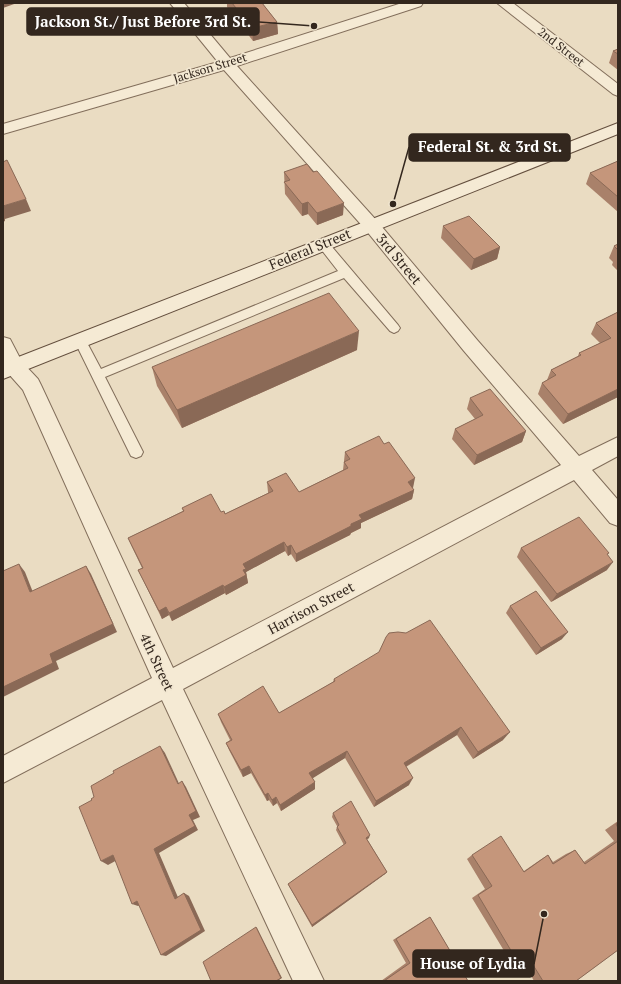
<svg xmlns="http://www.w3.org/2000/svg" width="621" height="984" font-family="'PT Serif',serif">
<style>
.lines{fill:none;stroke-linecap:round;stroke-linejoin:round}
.lane-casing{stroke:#826e5b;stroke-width:2}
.street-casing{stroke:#826e5b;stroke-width:2}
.secondary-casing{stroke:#644f3e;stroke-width:2}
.lane{fill:#f5ead4;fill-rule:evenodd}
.street{fill:#f5ead4;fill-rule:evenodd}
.secondary{fill:#f5ead4;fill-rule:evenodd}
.wall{fill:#a9816a}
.shaded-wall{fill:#8a6956}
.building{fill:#c5967b;stroke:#8a6956}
.labels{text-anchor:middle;stroke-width:3.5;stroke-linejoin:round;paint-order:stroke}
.far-street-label{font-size:12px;fill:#33271e;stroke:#f2e7d1}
.street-label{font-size:14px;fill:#33271e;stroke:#f2e7d1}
.leader{fill:none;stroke:#33271e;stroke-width:1.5}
.callout-dot{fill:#33271e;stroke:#f2e7d1;stroke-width:1.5}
.callout{fill:#33271e;stroke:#33271e;stroke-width:1.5}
.callout-label{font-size:15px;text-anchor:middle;font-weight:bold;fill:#fff}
</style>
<rect width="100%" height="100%" fill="#eadcc2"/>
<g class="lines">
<defs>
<path id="lane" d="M 323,240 L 327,241 L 398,325 L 400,328 L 398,331 L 394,333 L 390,331 L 344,278 L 105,377 L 143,452 L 141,456 L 136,458 L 131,456 L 74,340 L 76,337 L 80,335 L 84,337 L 101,369 L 338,271 L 317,244 L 319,241 Z"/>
<g id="street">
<path d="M 170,3 L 184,3 L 230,58 L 402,3 L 423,3 L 421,6 L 237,66 L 377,221 L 478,341 L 579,456 L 618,437 L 618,456 L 592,470 L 618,500 L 618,526 L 610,523 L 574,480 L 183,689 L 324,981 L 293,981 L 162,700 L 3,783 L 3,756 L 152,678 L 23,390 L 7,372 L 3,365 L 3,337 L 10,339 L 22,362 L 38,379 L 41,385 L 173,668 L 561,465 L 464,351 L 365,229 L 224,70 L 3,134 L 3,124 L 218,62 Z"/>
<path d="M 497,3 L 513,3 L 618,84 L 618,96 L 613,94 Z"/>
</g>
<path id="secondary" d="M 618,123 L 618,134 L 3,379 L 3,363 Z"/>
</defs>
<use href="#lane" class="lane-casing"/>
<use href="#street" class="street-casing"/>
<use href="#secondary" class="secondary-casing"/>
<use href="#lane" class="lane"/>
<use href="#street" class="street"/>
<use href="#secondary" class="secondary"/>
</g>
<g class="wall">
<path d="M 227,3 L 262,3 L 277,22 L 278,34 L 253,41 L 227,7 Z"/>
<path d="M 618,49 L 618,70 L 609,63 L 613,51 Z"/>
<path d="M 618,161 L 618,212 L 586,184 L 590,173 Z"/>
<path d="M 284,172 L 343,215 L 317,225 L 308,214 L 302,216 L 285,194 Z"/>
<path d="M 443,226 L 500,247 L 497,259 L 471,270 L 441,238 Z"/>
<path d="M 618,244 L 618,271 L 612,265 L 613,262 L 609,258 L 614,246 Z"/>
<path d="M 618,312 L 618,397 L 563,424 L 538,394 L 542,383 L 547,380 L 551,370 L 578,356 L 579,353 L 600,343 L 591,334 L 596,323 Z"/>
<path d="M 357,350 L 182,428 L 157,386 L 152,367 Z"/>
<path d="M 470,398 L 526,431 L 522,442 L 474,465 L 452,439 L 455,429 L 475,419 L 467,409 Z"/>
<path d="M 345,452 L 413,488 L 412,488 L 414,490 L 412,499 L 361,523 L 361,528 L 351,533 L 350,535 L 296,562 L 291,554 L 288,556 L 285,551 L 246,572 L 248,583 L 226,595 L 225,593 L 172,621 L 169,615 L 162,619 L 142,578 L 138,570 L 142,568 L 132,547 L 128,538 L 183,511 L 182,508 L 221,512 L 225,514 L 268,493 L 268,492 L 267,482 L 299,492 L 343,470 Z"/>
<path d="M 521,548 L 607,555 L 607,570 L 551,602 L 517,557 Z"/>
<path d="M 510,606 L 562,639 L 536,655 L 506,613 Z"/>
<path d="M 334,679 L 503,740 L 473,759 L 457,735 L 406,767 L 409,785 L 374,807 L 345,758 L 312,778 L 315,782 L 315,789 L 281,811 L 277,803 L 273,806 L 269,800 L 267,801 L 251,773 L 243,777 L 229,750 L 226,743 L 230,740 L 221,722 L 218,714 L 279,713 L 333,682 Z"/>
<path d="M 333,813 L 369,838 L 367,839 L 387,872 L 385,874 L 312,927 L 289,886 L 288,884 L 344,845 L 336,830 L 337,827 L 337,826 L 332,817 Z"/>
<path d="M 618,821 L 618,950 L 576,981 L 534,981 L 520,956 L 516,959 L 509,959 L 472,898 L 485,889 L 467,859 L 472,855 L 524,871 L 540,860 L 548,855 L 553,862 L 566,854 L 575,850 L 584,862 L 614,841 L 605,830 Z"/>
<path d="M 430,917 L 468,981 L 381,981 L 406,963 L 393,940 L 426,919 Z"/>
</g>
<g class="shaded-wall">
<path d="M 3,3 L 17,3 L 3,8 Z"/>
<path d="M 277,22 L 278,34 L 253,41 L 252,28 Z"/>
<path d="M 26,199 L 31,211 L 5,219 L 5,221 L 3,222 L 3,206 Z"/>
<path d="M 308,202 L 308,214 L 302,216 L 302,204 Z"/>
<path d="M 344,203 L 343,215 L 317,225 L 317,213 Z"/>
<path d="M 500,247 L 497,259 L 471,270 L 474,259 Z"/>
<path d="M 359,331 L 357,350 L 182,428 L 177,410 Z"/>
<path d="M 618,389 L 618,397 L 563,424 L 568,414 Z"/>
<path d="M 526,431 L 522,442 L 474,465 L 477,455 Z"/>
<path d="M 415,478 L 413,488 L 406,491 L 408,482 Z"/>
<path d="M 414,490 L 412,499 L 361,523 L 361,528 L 351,533 L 350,535 L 296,562 L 296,554 L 359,515 Z"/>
<path d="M 284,542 L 285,551 L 246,572 L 248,583 L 226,595 L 224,587 L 243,564 Z"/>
<path d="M 291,545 L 291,554 L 288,556 L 287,547 Z"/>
<path d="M 613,562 L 607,570 L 551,602 L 557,594 Z"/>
<path d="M 19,564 L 25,572 L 36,600 L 30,592 Z"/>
<path d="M 86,566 L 91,574 L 117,632 L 56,661 L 59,669 L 3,697 L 3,687 L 50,654 Z"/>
<path d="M 223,585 L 225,593 L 172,621 L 169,613 Z"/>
<path d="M 166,607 L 169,615 L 162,619 L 159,611 Z"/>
<path d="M 568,632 L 562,639 L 536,655 L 541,648 Z"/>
<path d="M 461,727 L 457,735 L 400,770 L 404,763 Z"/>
<path d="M 510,732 L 503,740 L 473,759 L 478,752 Z"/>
<path d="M 160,746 L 165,753 L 182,790 L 178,784 Z"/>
<path d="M 347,751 L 345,758 L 310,780 L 309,773 Z"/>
<path d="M 249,766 L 251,773 L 243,777 L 241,770 Z"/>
<path d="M 413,778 L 409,785 L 374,807 L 376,801 Z"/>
<path d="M 182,781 L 186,787 L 200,817 L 193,820 L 198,830 L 159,853 L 180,902 L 175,899 L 154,849 L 189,815 Z"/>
<path d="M 315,782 L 315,789 L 281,811 L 280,805 Z"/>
<path d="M 268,793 L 269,800 L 267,801 L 265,795 Z"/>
<path d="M 276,797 L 277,803 L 273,806 L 272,800 Z"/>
<path d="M 370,835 L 369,838 L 364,841 L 366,838 Z"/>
<path d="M 113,855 L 119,859 L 108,865 L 101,861 Z"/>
<path d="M 387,872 L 385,874 L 312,927 L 312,925 Z"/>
<path d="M 184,893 L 189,896 L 205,931 L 166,956 L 161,955 Z"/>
<path d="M 137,901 L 143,904 L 138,906 L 132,904 Z"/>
<path d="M 256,927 L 257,928 L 282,978 L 277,981 L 276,981 Z"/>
</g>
<g class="building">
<path d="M 232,3 L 262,3 L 277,22 L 252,28 Z"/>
<path d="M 618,49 L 618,54 L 613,51 Z"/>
<path d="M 7,160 L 26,199 L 3,206 L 3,162 Z"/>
<path d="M 618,161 L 618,197 L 590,173 Z"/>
<path d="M 307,164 L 313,172 L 317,171 L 344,203 L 317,213 L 308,202 L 302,204 L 284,182 L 290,180 L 284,172 Z"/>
<path d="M 469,216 L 500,247 L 474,259 L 443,226 Z"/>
<path d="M 618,244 L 618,250 L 614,246 Z"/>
<path d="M 329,293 L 359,331 L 177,410 L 152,367 Z"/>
<path d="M 618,312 L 618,389 L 568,414 L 542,383 L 556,375 L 551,370 L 581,355 L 579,353 L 611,338 L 596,323 Z"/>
<path d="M 490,389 L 526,431 L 477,455 L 455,429 L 483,415 L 470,398 Z"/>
<path d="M 379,436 L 384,444 L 389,442 L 415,478 L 408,482 L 414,490 L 359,515 L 362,519 L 351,524 L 351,526 L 296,554 L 291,545 L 287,547 L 284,542 L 243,564 L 246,569 L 243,570 L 246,575 L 224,587 L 223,585 L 169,613 L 166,607 L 159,611 L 138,570 L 143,568 L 128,538 L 184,511 L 182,508 L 211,494 L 221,512 L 224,511 L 225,514 L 273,491 L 267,482 L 286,473 L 299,492 L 348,468 L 344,462 L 350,459 L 345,452 Z"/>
<path d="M 579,517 L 609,553 L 607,554 L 613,562 L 557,594 L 521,548 Z"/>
<path d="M 19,564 L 30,592 L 86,566 L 113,624 L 50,654 L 53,663 L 3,687 L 3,571 Z"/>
<path d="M 536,591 L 568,632 L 541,648 L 510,606 Z"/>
<path d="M 430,620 L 510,732 L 478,752 L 461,727 L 404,763 L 413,778 L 376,801 L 347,751 L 309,773 L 315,782 L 280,805 L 276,797 L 272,800 L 268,793 L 265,795 L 249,766 L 241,770 L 226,743 L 232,740 L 218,714 L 263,686 L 279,713 L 335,681 L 334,679 L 379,652 L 386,637 L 389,633 L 398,632 L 406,633 Z"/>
<path d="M 160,746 L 178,784 L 182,781 L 196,811 L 189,815 L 195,826 L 154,849 L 175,899 L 184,893 L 201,930 L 161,955 L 137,901 L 132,904 L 113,855 L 101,861 L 79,807 L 92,800 L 91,799 L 94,797 L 91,786 L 114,773 L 113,771 Z"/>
<path d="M 351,801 L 370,835 L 366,838 L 387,872 L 312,925 L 288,884 L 346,843 L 337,827 L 339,825 L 333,813 Z"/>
<path d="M 618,823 L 618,828 L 616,824 Z"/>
<path d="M 501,836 L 524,872 L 548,855 L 553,864 L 575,850 L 585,864 L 618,841 L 618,950 L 576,981 L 543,981 L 525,952 L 516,959 L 478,895 L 492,886 L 472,855 Z"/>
<path d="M 430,917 L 468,981 L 384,981 L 410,963 L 396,939 Z"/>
<path d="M 256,927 L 281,978 L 276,981 L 211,981 L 203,962 Z"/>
</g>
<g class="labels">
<g class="far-street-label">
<text transform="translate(561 47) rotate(38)" y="4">2nd Street</text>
<text transform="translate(210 68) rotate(-17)" y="4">Jackson Street</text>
</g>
<g class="street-label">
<text transform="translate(310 249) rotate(-22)" y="5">Federal Street</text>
<text transform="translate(399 259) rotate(50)" y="5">3rd Street</text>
<text transform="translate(311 608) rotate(-28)" y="5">Harrison Street</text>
<text transform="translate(157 662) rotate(65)" y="5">4th Street</text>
</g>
</g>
<path class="leader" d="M314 26L259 22M393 204L409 147M544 914L534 964"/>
<g class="callout-dot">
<circle cx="314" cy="26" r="4"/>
<circle cx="393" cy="204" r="4"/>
<circle cx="544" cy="914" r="4"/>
</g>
<g class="callout">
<rect x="27" y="8" width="232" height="27" rx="4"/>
<rect x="409" y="134" width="161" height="27" rx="4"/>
<rect x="413" y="950" width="121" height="27" rx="4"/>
</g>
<g class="callout-label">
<text x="143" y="27">Jackson St./ Just Before 3rd St.</text>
<text x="490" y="152">Federal St. &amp; 3rd St.</text>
<text x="473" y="969">House of Lydia</text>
</g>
<rect width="621" height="984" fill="none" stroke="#33271e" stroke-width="8"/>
</svg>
